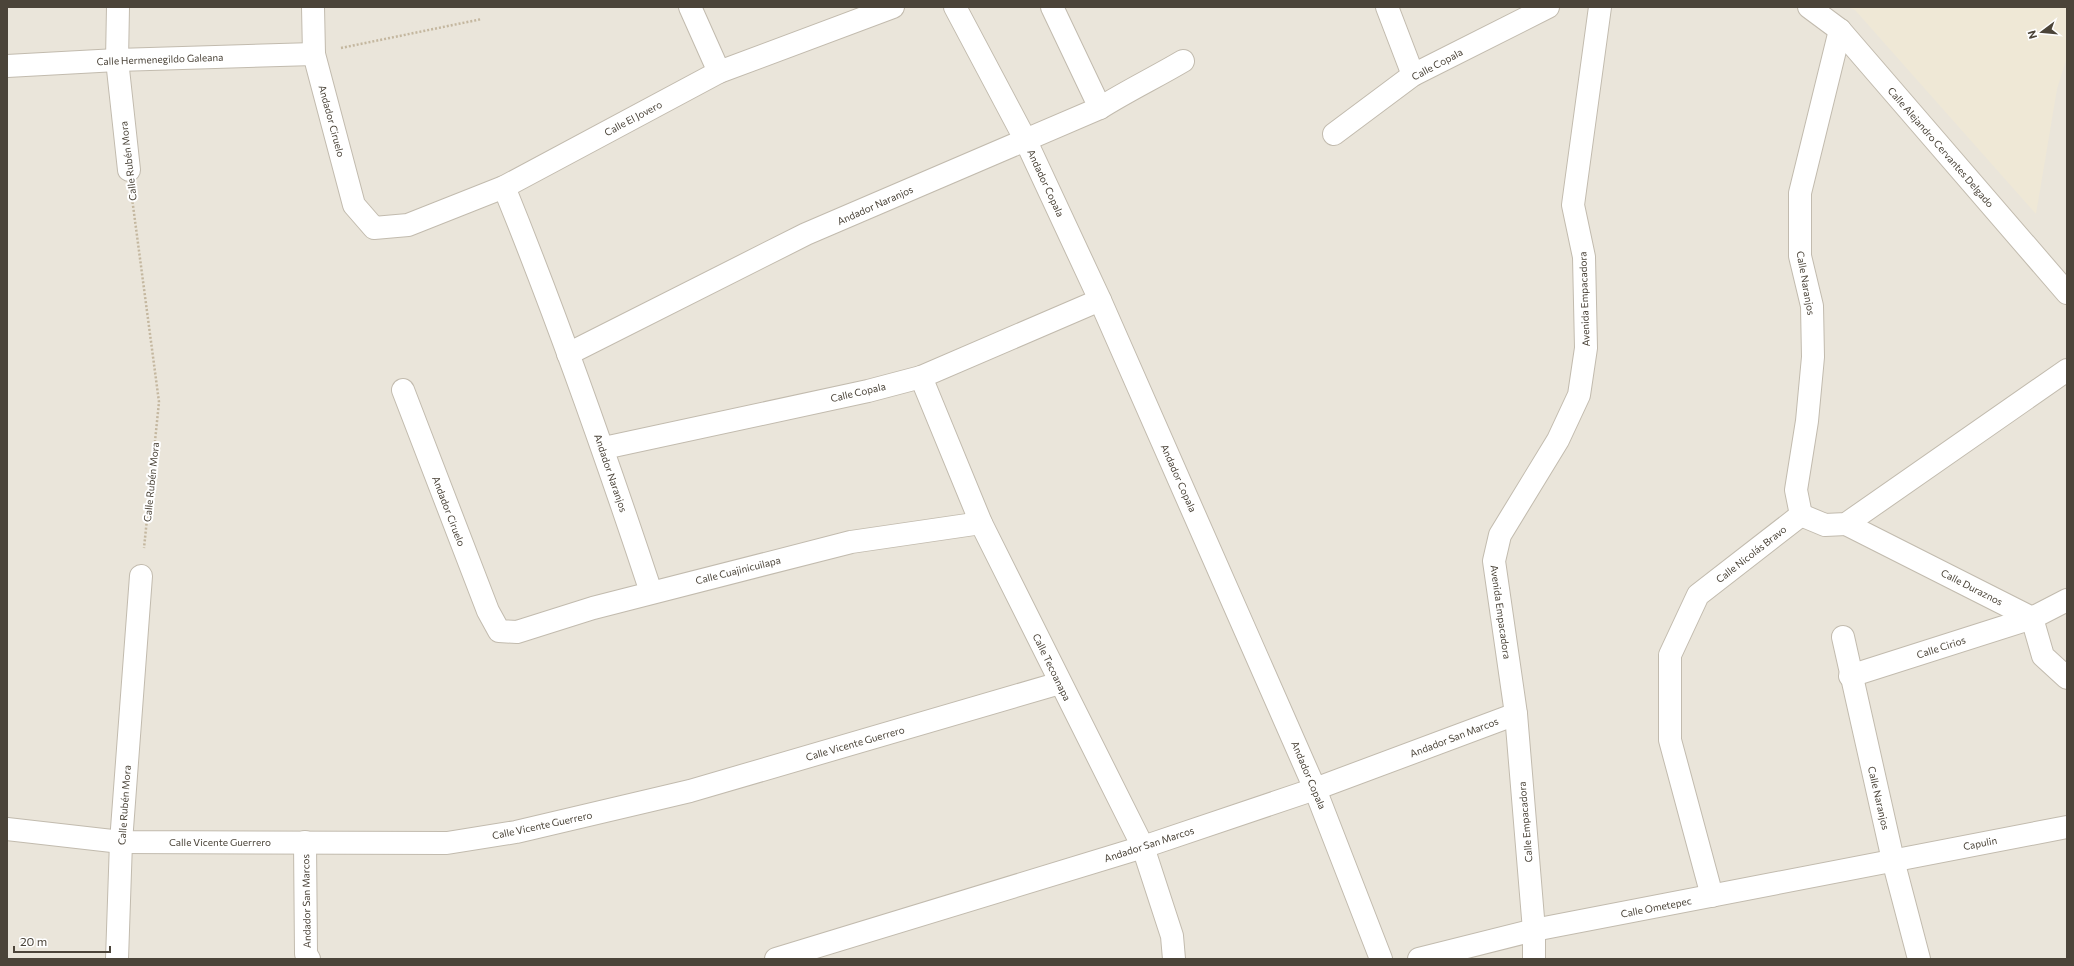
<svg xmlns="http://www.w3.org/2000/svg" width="2074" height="966" font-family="Commissioner,sans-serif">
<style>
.residential{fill:#eae5da}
.education{fill:#efe8d6}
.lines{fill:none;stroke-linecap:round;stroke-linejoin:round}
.minor-casing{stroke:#c2bbae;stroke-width:24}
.path{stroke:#c4b79f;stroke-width:2.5;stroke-dasharray:2 2;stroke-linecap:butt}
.minor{stroke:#fff;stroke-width:22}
.labels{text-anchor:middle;stroke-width:4;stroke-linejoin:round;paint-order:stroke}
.street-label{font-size:10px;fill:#4b4439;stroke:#fff}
</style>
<rect width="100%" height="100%" fill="#f6f3ec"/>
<rect class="residential" x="7" y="7" width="2060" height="952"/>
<path class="education" d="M 1848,7 L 2067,7 L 2067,57 L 2057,89 L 2036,214 L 1855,10 Z"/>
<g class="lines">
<defs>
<g id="minor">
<path d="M 118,7 L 117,60 L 129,170"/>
<path d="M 313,7 L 314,54 L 354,205 L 374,228 L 408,225 L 504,187 L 719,72 L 893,7"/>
<path d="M 690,7 L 719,72"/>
<path d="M 955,7 L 1025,139 L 1100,300 L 1315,789 L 1381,959"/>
<path d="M 1052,7 L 1100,108"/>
<path d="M 1387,7 L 1413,75"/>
<path d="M 1809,7 L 1840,30 L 2067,293"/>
<path d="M 7,66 L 117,60 L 314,54"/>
<path d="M 1334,134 L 1413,75 L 1548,7"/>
<path d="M 504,187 C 558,320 606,456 651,592"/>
<path d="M 568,354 L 806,234 L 1100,108 C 1127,91 1156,77 1183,61"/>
<path d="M 921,377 L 981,523 L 1143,847 L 1172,936 L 1174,959"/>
<path d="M 403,390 L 488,611 L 499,631 L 517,632 L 593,608 L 851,542 L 981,523"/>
<path d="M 604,448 L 868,391 L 921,377 L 1100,300"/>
<path d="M 1801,515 L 1796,490 L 1807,421 L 1813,357 L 1812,306 L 1800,256 L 1800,193 L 1840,30"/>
<path d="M 1801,515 L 1825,525 L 1846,524 L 2067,370"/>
<path d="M 1846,524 L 2032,618 L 2043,656 L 2067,678"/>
<path d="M 1843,637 L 1893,860 L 1919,959"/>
<path d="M 1850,676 L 2032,618 L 2067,600"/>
<path d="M 7,829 L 121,842 L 447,843 L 516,832 L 690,791 L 1060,683"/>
<path d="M 305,842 L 306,954 L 309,959"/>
<path d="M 1712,896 L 1670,740 L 1670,655 L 1698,595 L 1801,515"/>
<path d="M 117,959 L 121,842 L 141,576"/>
<path d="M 776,959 L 1143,847 L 1315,789 L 1516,714"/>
<path d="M 1419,959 L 1534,930 L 2067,827"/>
<path d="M 1534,959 L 1534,930 L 1516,714 L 1494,561 L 1500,535 L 1558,440 L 1579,395 L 1586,348 L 1584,257 L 1573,205 L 1600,7"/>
</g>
</defs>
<use href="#minor" class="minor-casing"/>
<g class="path">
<path d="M 341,48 L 482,19"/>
<path d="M 132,198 L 159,402 L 144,548"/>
</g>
<use href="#minor" class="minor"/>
</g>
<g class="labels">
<g class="street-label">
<text transform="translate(160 59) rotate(-2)" y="4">Calle Hermenegildo Galeana</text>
<text transform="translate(1437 64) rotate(-28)" y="4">Calle Copala</text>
<text transform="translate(633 118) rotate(-28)" y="4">Calle El Jovero</text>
<text transform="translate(332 121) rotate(75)" y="4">Andador Ciruelo</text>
<text transform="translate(1941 147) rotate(49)" y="4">Calle Alejandro Cervantes Delgado</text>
<text transform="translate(128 161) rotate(-97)" y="4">Calle Rubén Mora</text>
<text transform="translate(1046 183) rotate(65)" y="4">Andador Copala</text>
<text transform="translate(875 205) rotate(-24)" y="4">Andador Naranjos</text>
<text transform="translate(1806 283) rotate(80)" y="4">Calle Naranjos</text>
<text transform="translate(1584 299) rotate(-92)" y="4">Avenida Empacadora</text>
<text transform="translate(858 392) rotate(-13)" y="4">Calle Copala</text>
<text transform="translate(611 473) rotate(71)" y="4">Andador Naranjos</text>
<text transform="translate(1179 478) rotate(66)" y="4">Andador Copala</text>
<text transform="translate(151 482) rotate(-84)" y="4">Calle Rubén Mora</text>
<text transform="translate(449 511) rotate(69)" y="4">Andador Ciruelo</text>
<text transform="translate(1751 554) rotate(-38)" y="4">Calle Nicolás Bravo</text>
<text transform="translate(738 570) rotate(-14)" y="4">Calle Cuajinicuilapa</text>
<text transform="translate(1972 587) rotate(27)" y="4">Calle Duraznos</text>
<text transform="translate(1501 612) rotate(82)" y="4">Avenida Empacadora</text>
<text transform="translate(1941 647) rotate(-18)" y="4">Calle Cirios</text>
<text transform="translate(1052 667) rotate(64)" y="4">Calle Tecoanapa</text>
<text transform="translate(1454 737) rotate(-21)" y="4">Andador San Marcos</text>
<text transform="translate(855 743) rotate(-16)" y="4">Calle Vicente Guerrero</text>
<text transform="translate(1309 775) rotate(67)" y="4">Andador Copala</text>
<text transform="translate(1879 798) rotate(77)" y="4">Calle Naranjos</text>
<text transform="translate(124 805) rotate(-86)" y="4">Calle Rubén Mora</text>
<text transform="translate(1525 822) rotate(-95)" y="4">Calle Empacadora</text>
<text transform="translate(542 825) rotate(-12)" y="4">Calle Vicente Guerrero</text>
<text x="220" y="846">Calle Vicente Guerrero</text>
<text transform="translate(1980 843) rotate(-11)" y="4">Capulin</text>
<text transform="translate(1149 844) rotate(-18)" y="4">Andador San Marcos</text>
<text transform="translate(306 901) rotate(-91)" y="4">Andador San Marcos</text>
<text transform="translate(1656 907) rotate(-11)" y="4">Calle Ometepec</text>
</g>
</g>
<rect width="2074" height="966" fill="none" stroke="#4b4439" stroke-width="16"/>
<g transform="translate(2042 32) rotate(254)" stroke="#ffffff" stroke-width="3" paint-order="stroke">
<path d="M0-3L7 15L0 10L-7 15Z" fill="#4b4439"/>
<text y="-6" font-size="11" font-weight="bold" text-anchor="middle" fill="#4b4439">N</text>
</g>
<path d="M14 946v6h96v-6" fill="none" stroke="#4b4439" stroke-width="2"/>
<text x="20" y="946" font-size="12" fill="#4b4439" stroke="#ffffff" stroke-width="3" paint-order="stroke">20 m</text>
</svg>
